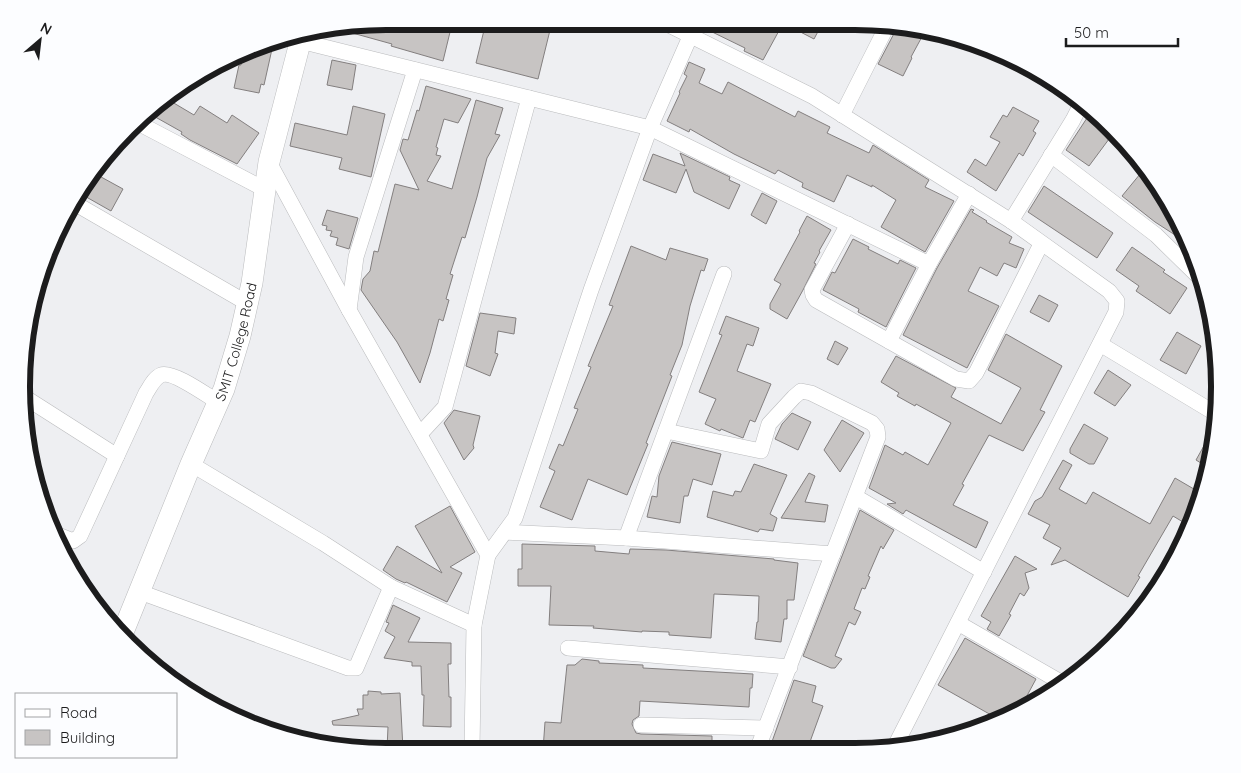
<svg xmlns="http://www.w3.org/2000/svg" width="1241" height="773" font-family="Quicksand,sans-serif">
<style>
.building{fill:#c7c4c3;stroke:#837f7f}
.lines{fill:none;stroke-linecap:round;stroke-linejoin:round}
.street-casing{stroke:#babbbd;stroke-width:16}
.secondary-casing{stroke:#babbbd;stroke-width:22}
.street{stroke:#fff;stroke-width:15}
.secondary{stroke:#fff;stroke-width:21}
.labels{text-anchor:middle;stroke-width:4.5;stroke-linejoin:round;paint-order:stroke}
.street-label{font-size:14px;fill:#1c1c1d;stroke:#fcfdff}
.rim{fill:none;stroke:#1c1c1d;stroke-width:6}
</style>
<rect width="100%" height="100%" fill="#eeeff2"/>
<g class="building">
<path d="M 386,21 L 419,21 L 451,28 L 443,61 L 391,46 L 392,44 L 338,29 Z"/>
<path d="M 486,22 L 552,22 L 538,79 L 476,63 Z"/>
<path d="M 705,23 L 773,24 L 781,27 L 763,60 L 744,51 L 745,48 L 704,28 Z"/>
<path d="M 785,24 L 822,24 L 814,39 Z"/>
<path d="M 899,24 L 917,28 L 924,33 L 911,57 L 912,58 L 903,76 L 878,64 Z"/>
<path d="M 274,40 L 264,85 L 261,84 L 259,93 L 234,88 L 239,65 L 241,65 L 243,53 L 269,41 Z"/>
<path d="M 332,60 L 356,65 L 352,90 L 327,85 Z"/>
<path d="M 689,62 L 705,69 L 699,83 L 722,94 L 728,82 L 795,117 L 798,111 L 830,127 L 827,133 L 869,153 L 873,145 L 929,180 L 925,187 L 954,201 L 925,252 L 881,227 L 896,200 L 872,185 L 872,187 L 847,175 L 834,202 L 802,187 L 803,183 L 778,170 L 775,174 L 734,154 L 690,129 L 689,132 L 667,121 L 680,93 L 679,92 L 687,76 L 684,74 Z"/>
<path d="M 426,86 L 471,99 L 458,123 L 444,119 L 436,147 L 438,148 L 436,155 L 441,156 L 427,181 L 452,189 L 476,100 L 503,108 L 495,134 L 500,135 L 487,158 L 477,197 L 465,238 L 462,237 L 450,274 L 453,275 L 446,299 L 449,300 L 443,321 L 439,319 L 430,353 L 420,383 L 397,342 L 361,290 L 363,279 L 370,271 L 374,251 L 378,252 L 395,184 L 419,190 L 400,150 L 403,139 L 408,140 L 417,110 L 419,111 Z"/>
<path d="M 167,99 L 194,115 L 200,106 L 227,123 L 232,115 L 259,133 L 237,164 L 190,140 L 181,134 L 182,132 L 150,114 Z"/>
<path d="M 353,106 L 385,114 L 371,177 L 339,169 L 342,158 L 290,146 L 295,123 L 347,135 Z"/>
<path d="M 1013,107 L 1039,121 L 1033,131 L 1036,133 L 1023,156 L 1019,153 L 996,191 L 967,172 L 975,159 L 986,166 L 1000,142 L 990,137 L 1003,115 L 1007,117 Z"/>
<path d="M 1087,118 L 1112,135 L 1089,166 L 1066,150 Z"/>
<path d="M 680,153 L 730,177 L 729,180 L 740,185 L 729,209 L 694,192 L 686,169 L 676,193 L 643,180 L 653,154 L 685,166 Z"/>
<path d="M 1145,168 L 1171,204 L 1189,244 L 1155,222 L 1122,196 Z"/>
<path d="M 92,172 L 123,189 L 111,211 L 81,194 Z"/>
<path d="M 1044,186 L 1113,233 L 1097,258 L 1028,212 Z"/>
<path d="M 762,193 L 777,201 L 766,224 L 751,215 Z"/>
<path d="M 971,209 L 974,210 L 972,212 L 987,221 L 986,222 L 1012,237 L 1009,243 L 1024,249 L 1016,268 L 1004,263 L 997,276 L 980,267 L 968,291 L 999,306 L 967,368 L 903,335 L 937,268 Z"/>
<path d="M 327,210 L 358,218 L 349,249 L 336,245 L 338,238 L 330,236 L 332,231 L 326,230 L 327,226 L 322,225 Z"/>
<path d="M 807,216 L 831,230 L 819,251 L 820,252 L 814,263 L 816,264 L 803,290 L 787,319 L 770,309 L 770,304 L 781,284 L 774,280 L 800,232 L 799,231 Z"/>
<path d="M 853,239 L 869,247 L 868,249 L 898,264 L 900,260 L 916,268 L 886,327 L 858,312 L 859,309 L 823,290 L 832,272 L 835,273 Z"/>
<path d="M 631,246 L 666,260 L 670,248 L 708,259 L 704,271 L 701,270 L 690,306 L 682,345 L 670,375 L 672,376 L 646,443 L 648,444 L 627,495 L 588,479 L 572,520 L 540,507 L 555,471 L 549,468 L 559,444 L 563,446 L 578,409 L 574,408 L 591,367 L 588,366 L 613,306 L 609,305 Z"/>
<path d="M 1132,247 L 1165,270 L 1163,272 L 1187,288 L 1170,314 L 1136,291 L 1139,286 L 1116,270 Z"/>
<path d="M 1039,295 L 1058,305 L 1049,322 L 1030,312 Z"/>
<path d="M 480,313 L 516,318 L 514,334 L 498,331 L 495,353 L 498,354 L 490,376 L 466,366 Z"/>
<path d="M 726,316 L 759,328 L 753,346 L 747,344 L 737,371 L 771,384 L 755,422 L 750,420 L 743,438 L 721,429 L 720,431 L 705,424 L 716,399 L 699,392 L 722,335 L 719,334 Z"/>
<path d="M 1177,332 L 1201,346 L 1186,374 L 1160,360 Z"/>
<path d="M 1006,334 L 1062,366 L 1040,410 L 1045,412 L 1023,451 L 989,435 L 962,484 L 964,485 L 953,505 L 988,522 L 976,548 L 906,510 L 903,514 L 887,504 L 896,503 L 869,488 L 885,445 L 903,455 L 905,452 L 928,465 L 951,423 L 916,404 L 915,406 L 897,396 L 899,393 L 881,382 L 896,356 L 956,388 L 951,397 L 1001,424 L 1021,388 L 988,370 Z"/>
<path d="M 835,341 L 848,348 L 838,365 L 827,359 Z"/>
<path d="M 1108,370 L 1131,385 L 1115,406 L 1094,393 Z"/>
<path d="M 454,410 L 480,416 L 473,445 L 474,448 L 464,460 L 444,423 Z"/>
<path d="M 792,413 L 811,422 L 798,450 L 775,439 L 782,424 Z"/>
<path d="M 842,420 L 864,433 L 840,472 L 824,450 Z"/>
<path d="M 1084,424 L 1108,438 L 1094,464 L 1089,464 L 1070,453 L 1070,449 Z"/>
<path d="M 1215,426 L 1216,427 L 1209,468 L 1196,460 Z"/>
<path d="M 672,442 L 721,454 L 712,485 L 693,479 L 688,496 L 684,496 L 680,523 L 647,517 L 652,496 L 657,497 L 659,476 Z"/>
<path d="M 1063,460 L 1072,465 L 1059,489 L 1086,504 L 1093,492 L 1150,524 L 1175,478 L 1199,492 L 1183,522 L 1173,516 L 1138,576 L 1140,577 L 1128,597 L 1065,560 L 1051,565 L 1061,548 L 1043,538 L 1050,525 L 1028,514 L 1035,501 L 1042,497 Z"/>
<path d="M 754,464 L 787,475 L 770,514 L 777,518 L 773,531 L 760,529 L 758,532 L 707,517 L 713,491 L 733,496 L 735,491 L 741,492 Z"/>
<path d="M 809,473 L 815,476 L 805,502 L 828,505 L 825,522 L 781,518 Z"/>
<path d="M 450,506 L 475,552 L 450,567 L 462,573 L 447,602 L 406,582 L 405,583 L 396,579 L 383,570 L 397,546 L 442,573 L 415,526 Z"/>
<path d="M 860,510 L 894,530 L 883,549 L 881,546 L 868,576 L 870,577 L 865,589 L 862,588 L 854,609 L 861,612 L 855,625 L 849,622 L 835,656 L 842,659 L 835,668 L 831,668 L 803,656 Z"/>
<path d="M 522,544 L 595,546 L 595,551 L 629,554 L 630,549 L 666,550 L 774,559 L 774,560 L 798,563 L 794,600 L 787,600 L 787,619 L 784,619 L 781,642 L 755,639 L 757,622 L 758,622 L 759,596 L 714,594 L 711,638 L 669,635 L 669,632 L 642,631 L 642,632 L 593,628 L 594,626 L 549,625 L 551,586 L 518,586 L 518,569 L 522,569 Z"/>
<path d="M 1015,556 L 1037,569 L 1025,573 L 1029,588 L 1024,596 L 1020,593 L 1009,614 L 1011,615 L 999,636 L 987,629 L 991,622 L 981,616 Z"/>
<path d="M 393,605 L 420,618 L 408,642 L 451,643 L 451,664 L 448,664 L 449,697 L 451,697 L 451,727 L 423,726 L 424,695 L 422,695 L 421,666 L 412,666 L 412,662 L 384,658 L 395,637 L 385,631 L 389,623 L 386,622 Z"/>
<path d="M 965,638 L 1036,679 L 1022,705 L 1027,708 L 1000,720 L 938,685 Z"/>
<path d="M 582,659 L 599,661 L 599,663 L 643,665 L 643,668 L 753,674 L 752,688 L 750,688 L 749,707 L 640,701 L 639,716 L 633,720 L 632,724 L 636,733 L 641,734 L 712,736 L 712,750 L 543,750 L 545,722 L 561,723 L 567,665 L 575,665 Z"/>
<path d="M 794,680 L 816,686 L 812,702 L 823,706 L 811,739 L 807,751 L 769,750 Z"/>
<path d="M 368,691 L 381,692 L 381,694 L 400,693 L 403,749 L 387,749 L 388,727 L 333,725 L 332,721 L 359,715 L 357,709 L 363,709 L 363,695 L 368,695 Z"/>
</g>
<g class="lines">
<defs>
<g id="street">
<path d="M 665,23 L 812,96 L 1011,221 L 1109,291 L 1117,301 L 1116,312 L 894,748"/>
<path d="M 300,41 L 650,128 L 929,264"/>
<path d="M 842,115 L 888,24"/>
<path d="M 140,124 L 264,189"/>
<path d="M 1051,155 L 1156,235 L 1203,281"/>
<path d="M 269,162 L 349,310 L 488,555 L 474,625 L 472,749"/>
<path d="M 76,204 L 247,303"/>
<path d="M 1011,221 L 1073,120 L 1082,102"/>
<path d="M 848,224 L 812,290 L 813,295 L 816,300 L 956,379 L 969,381 L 976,373 L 1041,244"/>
<path d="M 349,310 L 356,257 L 415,70"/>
<path d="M 889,341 L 929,264 L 969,194"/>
<path d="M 1100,344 L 1218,415"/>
<path d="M 26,398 L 117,456"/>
<path d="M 666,431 L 761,451 L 769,424 L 794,397 L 801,391 L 811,393 L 872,423 L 877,429 L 878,437 L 757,750"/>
<path d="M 420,434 L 445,407 L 529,98"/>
<path d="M 191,464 L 323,543 L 391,587 L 474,625"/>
<path d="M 856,497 L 984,572"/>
<path d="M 505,532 L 626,538 L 833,554"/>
<path d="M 58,535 L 73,541 L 80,536 L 146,393 C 150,387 154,378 161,375 C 172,370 208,396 218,402"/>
<path d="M 626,538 L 724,274"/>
<path d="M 488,555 L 515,518 L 591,290 L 650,128 L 696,23"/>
<path d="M 140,592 L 348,668 L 356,668 L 391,587"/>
<path d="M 958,623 L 1064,684"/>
<path d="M 568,648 L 790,667"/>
<path d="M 641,725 L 766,728"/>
</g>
<g id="secondary">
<path id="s1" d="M 123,632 L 191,464 L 224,389 L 240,336 L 252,283 L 269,162 L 302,35"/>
</g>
</defs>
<use href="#street" class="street-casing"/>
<use href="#secondary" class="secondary-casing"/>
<use href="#street" class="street"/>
<use href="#secondary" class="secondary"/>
</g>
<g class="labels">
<g class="street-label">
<text dy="5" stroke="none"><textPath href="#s1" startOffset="312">SMIT College Road</textPath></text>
</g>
</g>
<path d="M0 0H1241V773H0ZM386 30H855A356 356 0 0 1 1211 386V387A356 356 0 0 1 855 743H386A356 356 0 0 1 30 387V386A356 356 0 0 1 386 30Z" fill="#fcfdff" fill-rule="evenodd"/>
<path class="rim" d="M386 30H855A356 356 0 0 1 1211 386V387A356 356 0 0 1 855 743H386A356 356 0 0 1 30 387V386A356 356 0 0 1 386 30Z"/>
<rect x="15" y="693" width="162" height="65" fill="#fcfdff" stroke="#a2a3a5"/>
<rect x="25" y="709" width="25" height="8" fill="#ffffff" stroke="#a2a3a5"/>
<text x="60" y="718" font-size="15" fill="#1c1c1d">Road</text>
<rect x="25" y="730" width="25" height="15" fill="#c7c4c3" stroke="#a2a3a5"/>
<text x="60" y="743" font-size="15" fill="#1c1c1d">Building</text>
<g transform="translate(40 40) rotate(28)" stroke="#fcfdff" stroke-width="4" paint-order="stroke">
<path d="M0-4L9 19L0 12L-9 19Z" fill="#1c1c1d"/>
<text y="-8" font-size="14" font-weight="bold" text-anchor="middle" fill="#1c1c1d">N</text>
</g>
<path d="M1066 38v8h112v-8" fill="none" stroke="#1c1c1d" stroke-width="2.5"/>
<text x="1074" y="38" font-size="15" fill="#1c1c1d" stroke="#fcfdff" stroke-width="4" paint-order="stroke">50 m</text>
</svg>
